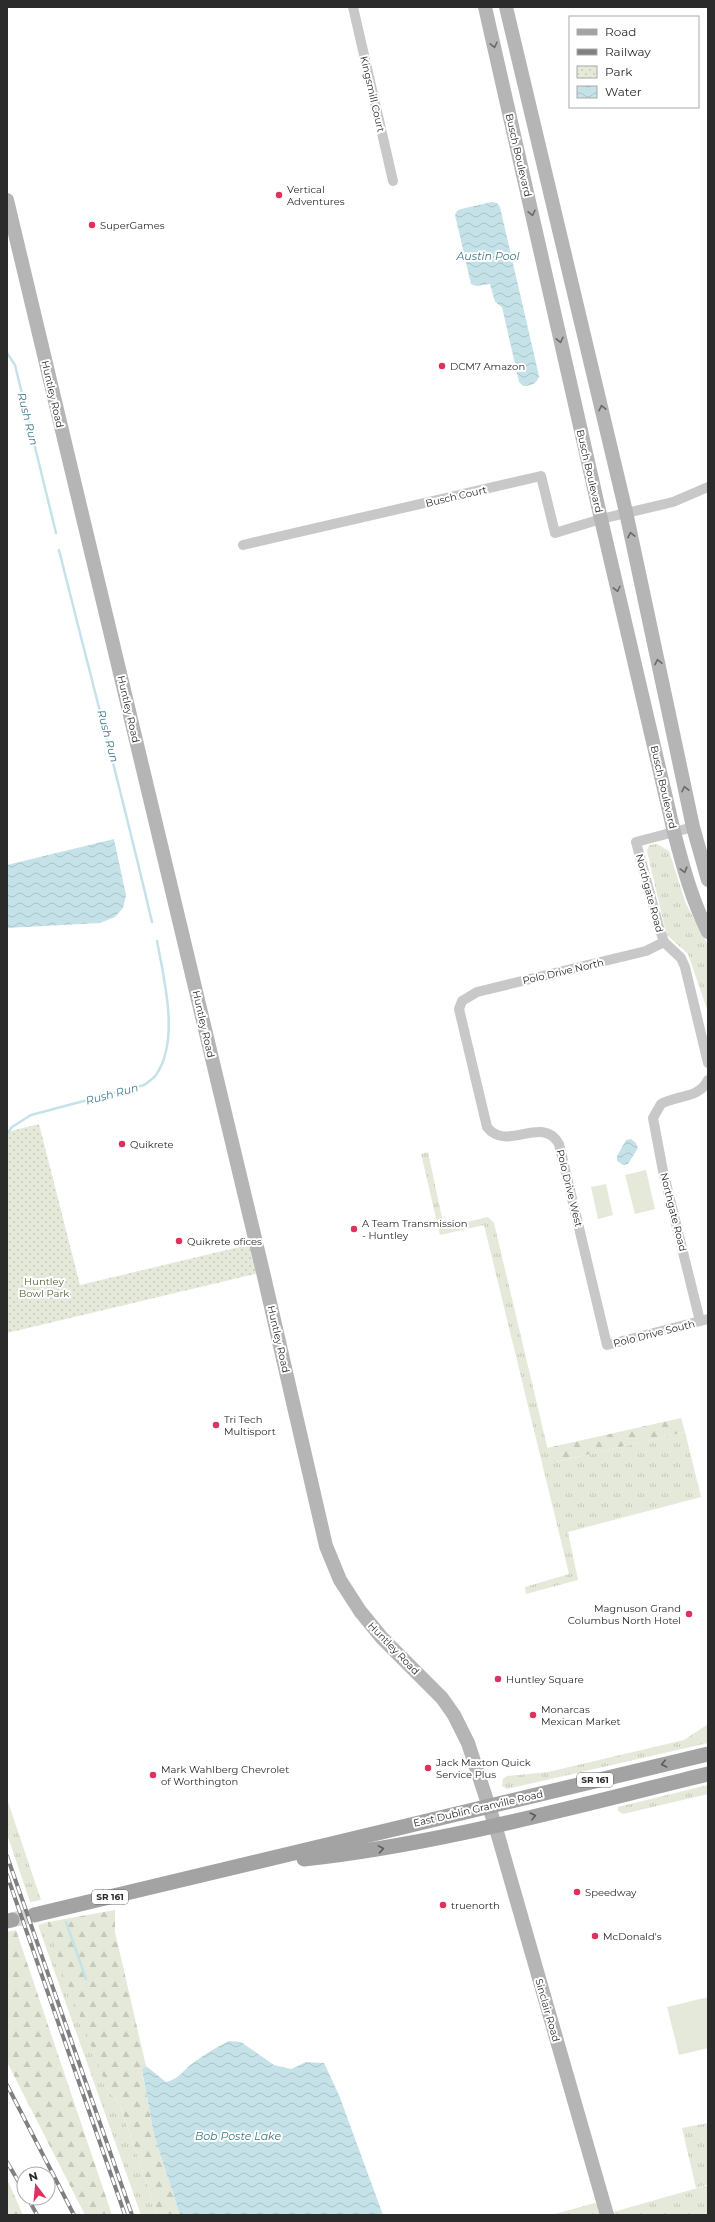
<svg xmlns="http://www.w3.org/2000/svg" width="715" height="2222" font-family="Montserrat,sans-serif">
<style>
.grass{fill:url(#grass-tufts)}
.forest{fill:url(#forest-firs)}
.park{fill:url(#park-dots)}
.garden{fill:#e5e9d9}
.water{fill:url(#water-waves)}
.lines{fill:none;stroke-linecap:round;stroke-linejoin:round}
.stream{stroke:#c5e2e9;stroke-width:2.5}
.primary-tunnel{stroke:#d5d5d5;stroke-width:15;stroke-dasharray:15 8;stroke-linecap:butt}
.minor{stroke:#c8c8c8;stroke-width:10}
.secondary{stroke:#b5b5b5;stroke-width:14}
.primary{stroke:#a3a3a3;stroke-width:15}
.rail-casing{stroke:#808080;stroke-width:4}
.rail{stroke:#fff;stroke-width:2.5;stroke-dasharray:8;stroke-linecap:butt}
.oneway{stroke:#696969}
.oneway2{stroke:#5b5b5b}
.poi-dot{fill:#df315e;stroke:#fff;stroke-width:1.5}
.labels{text-anchor:middle;stroke-width:4;stroke-linejoin:round;paint-order:stroke}
.shield{fill:#fff;stroke:#6b6b6b;stroke-width:1}
.shield-label{font-size:9px;font-weight:bold;fill:#2b2b2b}
.street-label{font-size:10px;fill:#2b2b2b;stroke:#fff}
.poi-label{font-size:10px;fill:#2b2b2b;stroke:#fff;text-anchor:start}
.park-label{font-size:10px;fill:#56653b;stroke:#fff}
.water-label{font-size:11px;font-style:italic;fill:#3d7a8a;stroke:#fff}
</style>
<defs>
<pattern id="grass-tufts" width="24" height="20" patternUnits="userSpaceOnUse"><rect width="24" height="20" fill="#e5e9d9"/><path d="M3 7l-1-3M5 7V3M7 7l1-3M15 17l-1-3M17 17v-4M19 17l1-3" fill="none" stroke="#c5c8ba"/></pattern>
<pattern id="forest-firs" width="22" height="20" patternUnits="userSpaceOnUse"><rect width="22" height="20" fill="#e5e9d9"/><path d="M5 1l3.5 6h-7zM16 11l3.5 6h-7z" fill="#c5c8ba"/></pattern>
<pattern id="park-dots" width="8" height="8" patternUnits="userSpaceOnUse"><rect width="8" height="8" fill="#e5e9d9"/><path d="M2 2h.1M6 6h.1" fill="none" stroke="#c5c8ba" stroke-width="1.8" stroke-linecap="round"/></pattern>
<pattern id="water-waves" width="16" height="10" patternUnits="userSpaceOnUse"><rect width="16" height="10" fill="#c5e2e9"/><path d="M0 5q4-4 8 0t8 0" fill="none" stroke="#a9c2c8"/></pattern>
</defs>
<rect width="100%" height="100%" fill="#fff"/>
<g class="grass">
<path d="M 657,844 L 669,851 L 686,904 L 708,945 L 708,1012 L 688,954 L 667,935 L 664,924 L 647,851 L 649,845 Z"/>
<path d="M 428,1152 L 444,1227 L 488,1217 L 494,1223 L 551,1463 L 685,1432 L 701,1497 L 568,1532 L 578,1580 L 526,1594 L 525,1587 L 569,1574 L 484,1225 L 440,1235 L 421,1154 Z"/>
<path d="M 708,1724 L 708,1743 L 507,1789 L 502,1786 L 503,1779 L 507,1776 L 548,1772 L 684,1740 Z"/>
<path d="M 708,1785 L 708,1794 L 623,1814 L 618,1811 L 618,1807 Z"/>
<path d="M 7,1799 L 41,1900 L 30,1902 L 7,1834 Z"/>
<path d="M 48,1922 L 108,2090 L 120,2105 L 158,2215 L 141,2215 L 38,1925 Z"/>
<path d="M 708,2123 L 708,2184 L 696,2188 L 682,2128 Z"/>
<path d="M 708,2185 L 708,2215 L 551,2215 L 595,2203 L 613,2212 Z"/>
</g>
<g class="forest">
<path d="M 681,1418 L 685,1432 L 551,1463 L 547,1448 Z"/>
<path d="M 115,1910 L 115,1932 L 146,2066 L 142,2071 L 154,2135 L 180,2215 L 158,2215 L 120,2105 L 108,2090 L 63,1972 L 48,1926 L 48,1922 Z"/>
<path d="M 16,1930 L 112,2215 L 85,2215 L 7,2062 L 7,1932 Z"/>
<path d="M 7,2179 L 23,2215 L 7,2215 Z"/>
</g>
<path class="park" d="M 39,1124 L 80,1285 L 256,1243 L 263,1272 L 7,1333 L 7,1132 Z"/>
<g class="garden">
<path d="M 646,1170 L 655,1209 L 635,1214 L 625,1175 Z"/>
<path d="M 606,1184 L 613,1215 L 598,1219 L 591,1187 Z"/>
<path d="M 708,1997 L 708,2048 L 679,2055 L 667,2007 Z"/>
</g>
<g class="water">
<path d="M 492,202 L 497,203 L 500,207 L 539,376 C 537,384 531,386 523,386 L 519,382 L 502,307 L 495,302 L 490,284 L 476,286 L 471,284 L 455,215 L 457,211 L 461,209 Z"/>
<path d="M 114,839 L 126,895 L 123,908 L 115,917 L 100,923 L 7,928 L 7,865 Z"/>
<path d="M 631,1139 L 636,1143 L 638,1148 L 628,1164 L 623,1165 L 617,1161 L 617,1156 L 626,1140 Z"/>
<path d="M 229,2041 L 241,2042 L 274,2065 L 291,2069 L 306,2062 L 324,2063 L 339,2095 L 383,2215 L 180,2215 L 154,2135 L 142,2070 L 146,2066 L 166,2082 C 178,2080 184,2069 194,2062 C 205,2054 217,2047 229,2041 Z"/>
</g>
<g class="lines">
<g class="stream">
<path d="M 7,353 L 15,365 L 56,533"/>
<path d="M 59,550 C 90,674 123,798 152,922"/>
<path d="M 7,1134 L 12,1127 L 31,1115 L 144,1085 C 148,1082 153,1079 156,1075 C 180,1040 164,979 157,941"/>
<path d="M 66,1922 L 86,1979"/>
</g>
<path class="primary-tunnel" d="M 12,1920 L 34,1915"/>
<g class="minor">
<path d="M 353,7 L 393,181"/>
<path d="M 243,545 L 541,476 L 555,533 L 601,519 L 673,502 L 708,487"/>
<path d="M 693,827 L 636,842 L 659,927 L 664,942 L 681,958 L 685,967 L 708,1063"/>
<path d="M 664,942 L 646,951 L 477,992 L 462,1001 L 459,1009 L 487,1127 C 507,1153 542,1114 559,1144 L 607,1345 L 708,1319"/>
<path d="M 700,1321 L 663,1171 L 653,1118 L 661,1104 C 676,1095 699,1099 708,1080"/>
</g>
<g class="secondary">
<path d="M 485,7 L 601,519 L 674,832 C 683,867 692,900 708,932"/>
<path d="M 506,7 L 626,512 L 693,827 L 708,880"/>
<path d="M 7,200 L 263,1272 L 326,1546 L 340,1580 L 360,1611 L 382,1638 L 442,1698 L 454,1715 L 468,1743 L 495,1825 L 607,2215"/>
</g>
<g class="primary">
<path d="M 304,1859 C 441,1844 575,1806 708,1774"/>
<path d="M 34,1915 L 708,1754"/>
<path d="M 7,1921 L 12,1920"/>
</g>
<defs>
<g id="rail">
<path d="M 7,1856 L 132,2215"/>
<path d="M 7,1875 L 125,2215"/>
<path d="M 7,2085 L 74,2215"/>
<path d="M 7,2162 L 24,2191"/>
<path d="M 28,2198 L 37,2215"/>
</g>
</defs>
<use href="#rail" class="rail-casing"/>
<use href="#rail" class="rail"/>
</g>
<defs><path id="oneway-chevron" d="M-2-3.5L2.5 0L-2 3.5" fill="none" stroke-width="1.6" stroke-linecap="round" stroke-linejoin="round"/></defs>
<g class="oneway">
<use href="#oneway-chevron" transform="translate(494 45) rotate(77)"/>
<use href="#oneway-chevron" transform="translate(532 213) rotate(77)"/>
<use href="#oneway-chevron" transform="translate(560 340) rotate(77)"/>
<use href="#oneway-chevron" transform="translate(602 408) rotate(-103)"/>
<use href="#oneway-chevron" transform="translate(631 535) rotate(-102)"/>
<use href="#oneway-chevron" transform="translate(617 589) rotate(77)"/>
<use href="#oneway-chevron" transform="translate(658 662) rotate(-102)"/>
<use href="#oneway-chevron" transform="translate(685 789) rotate(-102)"/>
<use href="#oneway-chevron" transform="translate(684 870) rotate(75)"/>
</g>
<g class="oneway2">
<use href="#oneway-chevron" transform="translate(664 1764) rotate(167)"/>
<use href="#oneway-chevron" transform="translate(533 1816) rotate(-14)"/>
<use href="#oneway-chevron" transform="translate(381 1849) rotate(-10)"/>
</g>
<g class="poi-dot">
<circle cx="279" cy="195" r="4"/>
<circle cx="92" cy="225" r="4"/>
<circle cx="442" cy="366" r="4"/>
<circle cx="122" cy="1144" r="4"/>
<circle cx="354" cy="1229" r="4"/>
<circle cx="179" cy="1241" r="4"/>
<circle cx="216" cy="1425" r="4"/>
<circle cx="689" cy="1614" r="4"/>
<circle cx="498" cy="1679" r="4"/>
<circle cx="533" cy="1715" r="4"/>
<circle cx="428" cy="1768" r="4"/>
<circle cx="153" cy="1775" r="4"/>
<circle cx="577" cy="1892" r="4"/>
<circle cx="443" cy="1905" r="4"/>
<circle cx="595" cy="1936" r="4"/>
</g>
<g class="labels">
<g class="shield">
<rect x="577" y="1773" width="36" height="14" rx="3"/>
<rect x="92" y="1890" width="36" height="14" rx="3"/>
</g>
<g class="shield-label">
<text x="595" y="1783">SR 161</text>
<text x="110" y="1900">SR 161</text>
</g>
<g class="street-label">
<text transform="translate(373 94) rotate(77)" y="4">Kingsmill Court</text>
<text transform="translate(519 155) rotate(77)" y="4">Busch Boulevard</text>
<text transform="translate(53 394) rotate(77)" y="4">Huntley Road</text>
<text transform="translate(590 471) rotate(77)" y="4">Busch Boulevard</text>
<text transform="translate(456 496) rotate(-13)" y="4">Busch Court</text>
<text transform="translate(129 709) rotate(77)" y="4">Huntley Road</text>
<text transform="translate(664 787) rotate(77)" y="4">Busch Boulevard</text>
<text transform="translate(650 893) rotate(75)" y="4">Northgate Road</text>
<text transform="translate(563 971) rotate(-13)" y="4">Polo Drive North</text>
<text transform="translate(204 1024) rotate(77)" y="4">Huntley Road</text>
<text transform="translate(570 1188) rotate(76)" y="4">Polo Drive West</text>
<text transform="translate(674 1212) rotate(76)" y="4">Northgate Road</text>
<text transform="translate(654 1333) rotate(-14)" y="4">Polo Drive South</text>
<text transform="translate(279 1339) rotate(77)" y="4">Huntley Road</text>
<text transform="translate(394 1648) rotate(46)" y="4">Huntley Road</text>
<text transform="translate(478 1808) rotate(-13)" y="4">East Dublin Granville Road</text>
<text transform="translate(548 2010) rotate(74)" y="4">Sinclair Road</text>
</g>
<g class="poi-label">
<text x="287" y="193">Vertical<tspan x="287" dy="12">Adventures</tspan></text>
<text x="100" y="229">SuperGames</text>
<text x="450" y="370">DCM7 Amazon</text>
<text x="130" y="1148">Quikrete</text>
<text x="362" y="1227">A Team Transmission<tspan x="362" dy="12">- Huntley</tspan></text>
<text x="187" y="1245">Quikrete ofices</text>
<text x="224" y="1423">Tri Tech<tspan x="224" dy="12">Multisport</tspan></text>
<text x="681" y="1612" text-anchor="end">Magnuson Grand<tspan x="681" dy="12">Columbus North Hotel</tspan></text>
<text x="506" y="1683">Huntley Square</text>
<text x="541" y="1713">Monarcas<tspan x="541" dy="12">Mexican Market</tspan></text>
<text x="436" y="1766">Jack Maxton Quick<tspan x="436" dy="12">Service Plus</tspan></text>
<text x="161" y="1773">Mark Wahlberg Chevrolet<tspan x="161" dy="12">of Worthington</tspan></text>
<text x="585" y="1896">Speedway</text>
<text x="451" y="1909">truenorth</text>
<text x="603" y="1940">McDonald's</text>
</g>
<g class="park-label">
<text x="44" y="1285">Huntley<tspan x="44" dy="12">Bowl Park</tspan></text>
</g>
<g class="water-label">
<text x="488" y="260">Austin Pool</text>
<text transform="translate(28 419) rotate(76)" y="4">Rush Run</text>
<text transform="translate(108 736) rotate(75)" y="4">Rush Run</text>
<text transform="translate(112 1094) rotate(-15)" y="4">Rush Run</text>
<text x="238" y="2140">Bob Poste Lake</text>
</g>
</g>
<rect width="715" height="2222" fill="none" stroke="#2b2b2b" stroke-width="16"/>
<rect x="569" y="16" width="130" height="92" fill="#ffffff" stroke="#aaaaaa"/>
<rect x="577" y="29" width="20" height="6" fill="#a3a3a3" stroke="#aaaaaa"/>
<text x="605" y="36" font-size="12" fill="#2b2b2b">Road</text>
<rect x="577" y="49" width="20" height="6" fill="#808080" stroke="#aaaaaa"/>
<text x="605" y="56" font-size="12" fill="#2b2b2b">Railway</text>
<rect x="577" y="66" width="20" height="12" fill="url(#park-dots)" stroke="#aaaaaa"/>
<text x="605" y="76" font-size="12" fill="#2b2b2b">Park</text>
<rect x="577" y="86" width="20" height="12" fill="url(#water-waves)" stroke="#aaaaaa"/>
<text x="605" y="96" font-size="12" fill="#2b2b2b">Water</text>
<g transform="translate(36 2186) rotate(344)"><circle r="19" fill="#ffffff" stroke="#aaaaaa"/>
<path d="M0-3L7 15L0 10L-7 15Z" fill="#df315e"/>
<text y="-6" font-size="11" font-weight="bold" text-anchor="middle" fill="#2b2b2b">N</text>
</g>
</svg>
